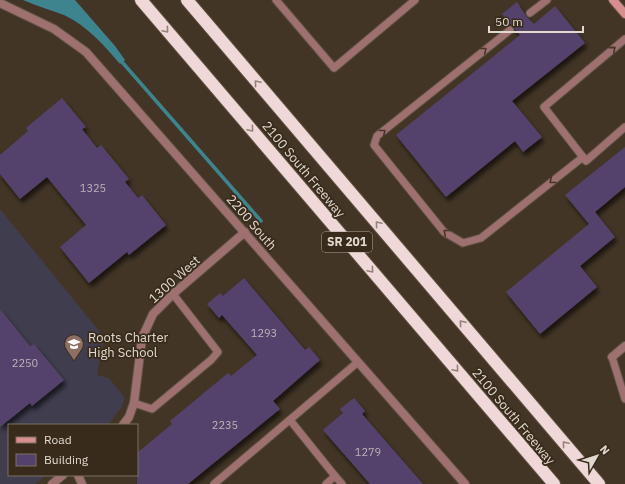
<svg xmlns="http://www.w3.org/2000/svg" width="625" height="484" font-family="'IBM Plex Sans',sans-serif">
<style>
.education{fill:#3f3d4e}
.water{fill:#3e848f}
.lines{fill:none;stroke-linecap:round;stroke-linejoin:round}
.stream{stroke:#3e848f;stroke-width:3.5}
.building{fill:#55426c;filter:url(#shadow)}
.lane-casing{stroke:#5f5344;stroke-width:9}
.street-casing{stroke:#5f5344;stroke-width:10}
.secondary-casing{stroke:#5f5344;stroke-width:10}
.highway-casing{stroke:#5f5344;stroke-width:14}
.lane{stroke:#9e706f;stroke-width:7}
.street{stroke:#9e706f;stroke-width:8}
.secondary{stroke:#d88e8e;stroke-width:8}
.highway{stroke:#f0d8d8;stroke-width:12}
.oneway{stroke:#94827a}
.oneway2{stroke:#473528}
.labels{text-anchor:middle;stroke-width:3.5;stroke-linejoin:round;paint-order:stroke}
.number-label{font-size:11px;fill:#beb3b6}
.shield{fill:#382b1b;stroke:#aea599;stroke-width:1}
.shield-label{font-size:12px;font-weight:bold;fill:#e1d9cf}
.street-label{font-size:13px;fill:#e1d9cf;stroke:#382b1b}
.poi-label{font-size:13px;fill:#e1d9cf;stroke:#382b1b;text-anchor:start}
</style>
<defs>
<filter id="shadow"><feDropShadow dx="2.5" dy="4.5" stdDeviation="2" flood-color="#0009"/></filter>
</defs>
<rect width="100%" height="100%" fill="#423525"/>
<path class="education" d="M 0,209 L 104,337 L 97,375 L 109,378 L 125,398 L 121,408 L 108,425 L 9,425 L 9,475 L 47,475 L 35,484 L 0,484 L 0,427 L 30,403 L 32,406 L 64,380 L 34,344 L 30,346 L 0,309 Z"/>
<path class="water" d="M 23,0 L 75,0 L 115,46 L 125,60 L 120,64 C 105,46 86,25 64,15 C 51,10 37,6 23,0 Z"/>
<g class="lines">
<path class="stream" d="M 122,62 L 261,221"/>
</g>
<g class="building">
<path d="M 517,2 L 526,16 L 534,24 L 555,6 L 585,43 L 512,101 L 542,137 L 523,152 L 515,141 L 446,197 L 396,135 L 520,35 L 502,14 Z"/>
<path d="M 62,98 L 86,127 L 82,129 L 97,148 L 101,145 L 129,179 L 125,182 L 138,198 L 142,195 L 166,225 L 129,255 L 127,252 L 89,283 L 60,247 L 86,225 L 47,177 L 20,199 L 0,174 L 0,155 L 28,131 L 26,128 Z"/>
<path d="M 625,147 L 625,187 L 595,212 L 615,237 L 580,266 L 597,287 L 540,334 L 506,292 L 589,224 L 565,195 Z"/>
<path d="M 244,278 L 305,350 L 309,347 L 320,360 L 273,401 L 280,409 L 188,484 L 137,484 L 137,453 L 172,424 L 170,421 L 228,373 L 231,376 L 257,355 L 222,315 L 219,318 L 207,304 L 220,293 L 223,296 Z"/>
<path d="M 0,309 L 30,346 L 34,344 L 64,380 L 32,406 L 30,403 L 0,427 Z"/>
<path d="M 354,398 L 365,411 L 362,414 L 423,484 L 370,484 L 323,430 L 343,413 L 340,409 Z"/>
</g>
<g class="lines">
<defs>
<g id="lane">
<path d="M 276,0 L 334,68 L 415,0"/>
<path d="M 530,13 L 547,0"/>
<path d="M 510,30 L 377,136 L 374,145 L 444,232 L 463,243 L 481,238 L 583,157"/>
<path d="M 625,39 L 544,107 L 586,161 L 625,127"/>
<path d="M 612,357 L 625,399"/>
<path d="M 134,403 L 152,409 L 211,360 L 218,352 L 173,294"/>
<path d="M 290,420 L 335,476 L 326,484"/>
<path d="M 335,476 L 342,484"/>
<path d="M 214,484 L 358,362"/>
</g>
<g id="street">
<path d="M 0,3 L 54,29 L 86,52 L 465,484"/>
<path d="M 612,357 L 625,346"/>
<path d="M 123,425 L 129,417 L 134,403 L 142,338 L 153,314 L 173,294 L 245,232"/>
<path d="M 78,475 L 82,484"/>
<path d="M 52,484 L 63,475"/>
</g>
<path id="secondary" d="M 613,0 L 625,14"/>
<g id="highway">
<path d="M 141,0 L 554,484"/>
<path d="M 187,0 L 599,484"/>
</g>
</defs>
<use href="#lane" class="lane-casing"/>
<use href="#street" class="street-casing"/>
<use href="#secondary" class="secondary-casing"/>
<use href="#highway" class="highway-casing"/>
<use href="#lane" class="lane"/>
<use href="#street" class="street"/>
<use href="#secondary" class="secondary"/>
<use href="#highway" class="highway"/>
</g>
<defs><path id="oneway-chevron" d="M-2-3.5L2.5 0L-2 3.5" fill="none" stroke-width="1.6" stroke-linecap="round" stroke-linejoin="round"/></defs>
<g class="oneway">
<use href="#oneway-chevron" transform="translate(166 30) rotate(50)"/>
<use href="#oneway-chevron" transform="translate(257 83) rotate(-130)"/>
<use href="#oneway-chevron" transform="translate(251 129) rotate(50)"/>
<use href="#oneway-chevron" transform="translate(378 224) rotate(-130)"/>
<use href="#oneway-chevron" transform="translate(371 270) rotate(50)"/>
<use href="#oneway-chevron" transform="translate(462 323) rotate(-130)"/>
<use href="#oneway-chevron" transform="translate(456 369) rotate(50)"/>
<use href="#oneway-chevron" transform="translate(565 444) rotate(-130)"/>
</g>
<g class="oneway2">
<use href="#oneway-chevron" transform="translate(613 49) rotate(-40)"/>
<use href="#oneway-chevron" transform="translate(484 50) rotate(-39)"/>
<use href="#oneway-chevron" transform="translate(383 132) rotate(-39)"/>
<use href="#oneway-chevron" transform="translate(552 181) rotate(141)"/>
<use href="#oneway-chevron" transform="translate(446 232) rotate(-141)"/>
</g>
<defs>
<symbol id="school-pin" viewBox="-11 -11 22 30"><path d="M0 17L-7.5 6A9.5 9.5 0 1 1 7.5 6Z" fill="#8d6e63" stroke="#382b1b"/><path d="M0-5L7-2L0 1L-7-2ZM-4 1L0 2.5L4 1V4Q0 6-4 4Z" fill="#fff"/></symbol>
</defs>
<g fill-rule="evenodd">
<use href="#school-pin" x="63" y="333" width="22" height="30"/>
</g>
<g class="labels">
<g class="number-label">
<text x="93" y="192">1325</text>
<text x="264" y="337">1293</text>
<text x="25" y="367">2250</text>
<text x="225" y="429">2235</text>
<text x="368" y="456">1279</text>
</g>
<rect class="shield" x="322" y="232" width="50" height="20" rx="3"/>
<g class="shield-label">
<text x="347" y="246">SR 201</text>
</g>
<g class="street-label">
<text transform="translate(304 169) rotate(50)" y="5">2100 South Freeway</text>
<text transform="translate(252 222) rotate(49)" y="5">2200 South</text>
<text transform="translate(174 279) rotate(-42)" y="5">1300 West</text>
<text transform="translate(514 416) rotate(50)" y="5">2100 South Freeway</text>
</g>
<g class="poi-label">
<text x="88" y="342">Roots Charter<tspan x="88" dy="15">High School</tspan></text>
</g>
</g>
<rect x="8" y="424" width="130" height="52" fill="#382b1b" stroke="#7c7163"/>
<rect x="16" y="437" width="20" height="6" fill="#d88e8e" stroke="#7c7163"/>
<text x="44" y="444" font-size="12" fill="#e1d9cf">Road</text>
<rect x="16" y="454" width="20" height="12" fill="#55426c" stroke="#7c7163"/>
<text x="44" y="464" font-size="12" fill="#e1d9cf">Building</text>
<g transform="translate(597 456) rotate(51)" stroke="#382b1b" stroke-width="3" paint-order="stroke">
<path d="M0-3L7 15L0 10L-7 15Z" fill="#e1d9cf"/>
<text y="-6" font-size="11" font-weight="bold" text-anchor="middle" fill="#e1d9cf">N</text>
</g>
<path d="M489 26v6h94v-6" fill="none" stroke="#e1d9cf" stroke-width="2"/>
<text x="495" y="26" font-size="12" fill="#e1d9cf" stroke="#382b1b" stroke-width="3" paint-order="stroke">50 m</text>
</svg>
